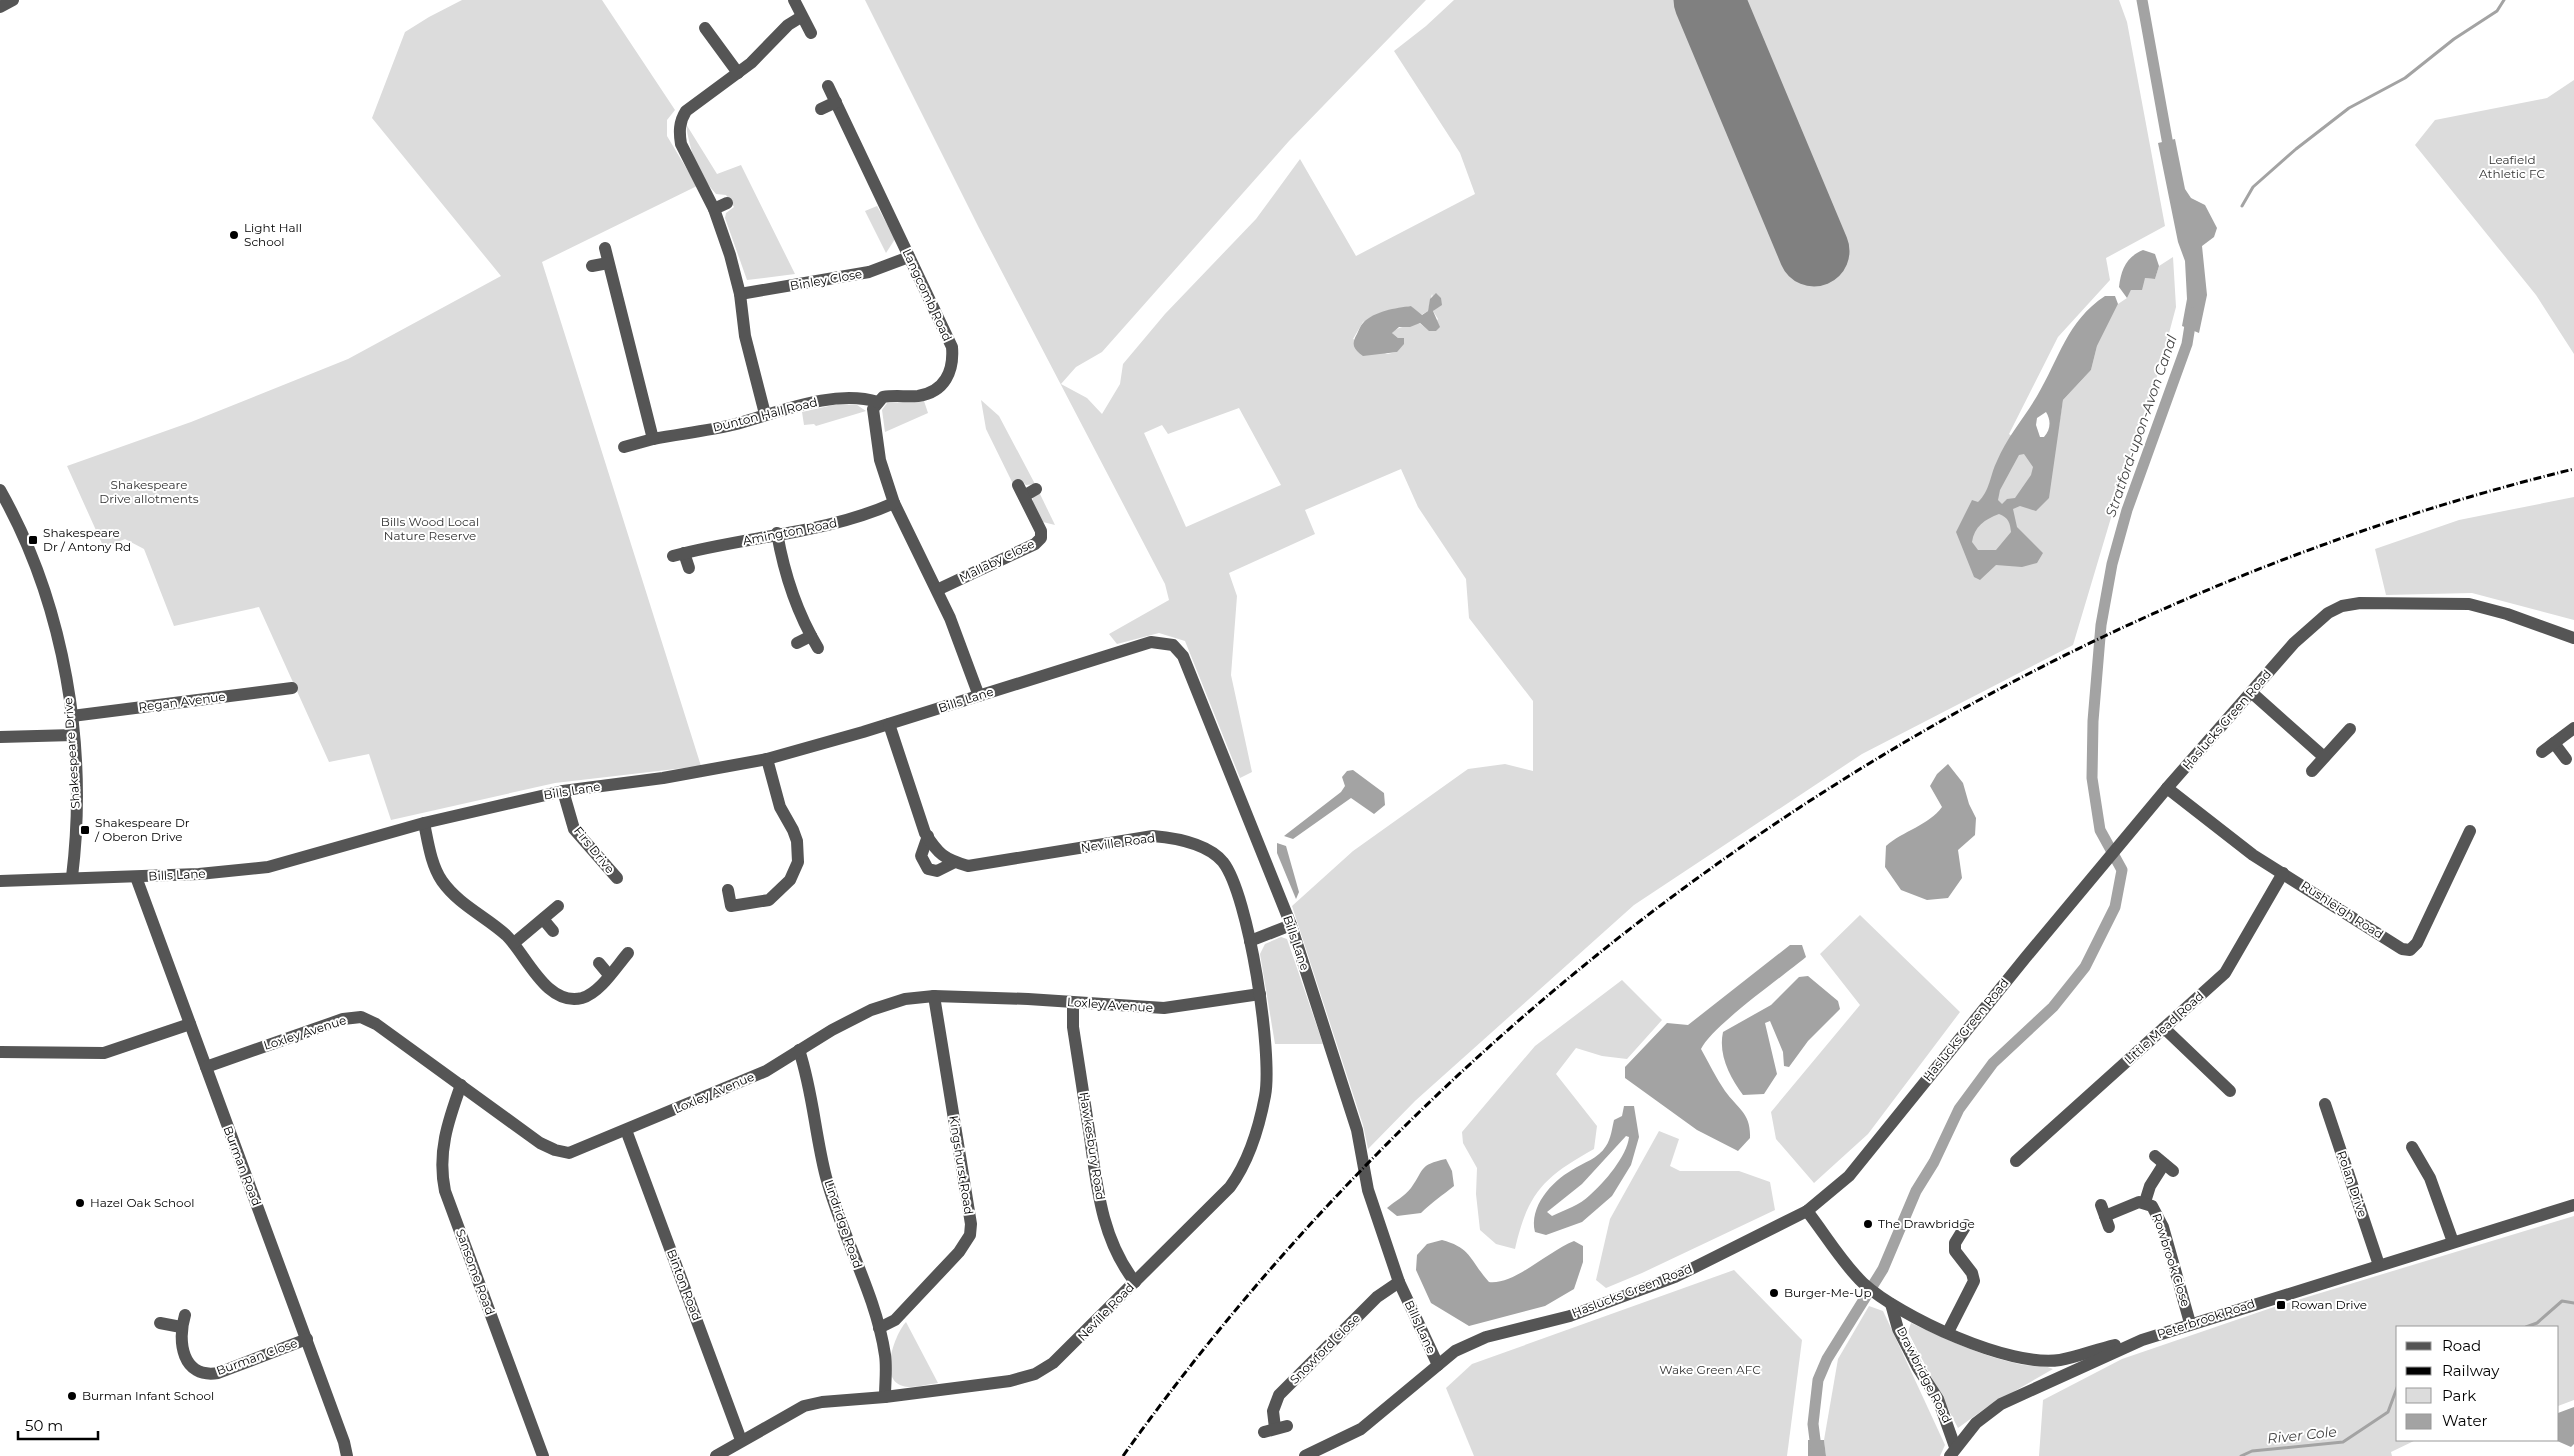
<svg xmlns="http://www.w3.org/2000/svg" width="2574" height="1456" font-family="Montserrat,sans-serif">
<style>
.green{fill:#dcdcdc;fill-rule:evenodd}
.water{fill:#a3a3a3;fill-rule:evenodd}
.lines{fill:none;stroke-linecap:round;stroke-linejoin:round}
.stream{stroke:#a3a3a3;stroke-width:3}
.canal{stroke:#a3a3a3;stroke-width:11}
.runway{stroke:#808080;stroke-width:71}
.minor{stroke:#555;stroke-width:12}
.rail{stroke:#000;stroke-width:3;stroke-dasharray:8 2.5 1 2.5;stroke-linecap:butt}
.poi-dot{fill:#000;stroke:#fff;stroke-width:2}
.labels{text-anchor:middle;stroke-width:4;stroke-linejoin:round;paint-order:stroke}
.park-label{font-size:12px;fill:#333;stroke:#fff}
.poi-label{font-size:12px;fill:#000;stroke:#fff;text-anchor:start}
.street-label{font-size:12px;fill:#000;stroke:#fff}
.water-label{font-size:14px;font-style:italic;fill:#444;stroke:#fff}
</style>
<rect width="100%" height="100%" fill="#fff"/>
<g class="green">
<path d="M 462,0 L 602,0 L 675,110 L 667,120 L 667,136 L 697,186 L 542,262 L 701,766 L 555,783 L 391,820 L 369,754 L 329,762 L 259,607 L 174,626 L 144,549 L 125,539 L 104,548 L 67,466 L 191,422 L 348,359 L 501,276 L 372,118 L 405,32 L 429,17 Z"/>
<path d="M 865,0 L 1426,0 L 1289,141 L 1102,352 L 1076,367 L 1061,384 L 1087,398 L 1102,414 L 1120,384 L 1123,364 L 1165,314 L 1256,219 L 1300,159 L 1356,256 L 1475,194 L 1460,153 L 1394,51 L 1426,26 L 1454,0 L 2119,0 L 2127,22 L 2165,226 L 2106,258 L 2110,280 L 2058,337 L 2009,434 L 2052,468 L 2063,400 L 2091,370 L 2097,346 L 2118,304 L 2127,298 L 2131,290 L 2145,278 L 2155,279 L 2159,266 L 2173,257 L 2176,307 L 2160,367 L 2113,511 L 2073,645 L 1862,754 L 1634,905 L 1415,1101 L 1368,1149 L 1363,1125 L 1292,906 L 1353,851 L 1468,769 L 1505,764 L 1533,771 L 1533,701 L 1469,618 L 1466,579 L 1418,507 L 1401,469 L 1305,510 L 1315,534 L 1229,573 L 1237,596 L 1231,675 L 1252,772 L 1240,778 L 1185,641 L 1159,633 L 1117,644 L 1109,634 L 1169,600 L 1165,584 L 979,228 ZM 1432,294 L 1436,308 L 1433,311 L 1438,319 L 1430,331 L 1419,323 C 1410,327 1398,325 1392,333 L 1398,338 L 1397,352 L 1387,354 L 1353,339 L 1363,322 L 1380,313 L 1411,306 L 1421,315 L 1428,311 ZM 1239,408 L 1281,485 L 1186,527 L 1144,433 L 1162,425 L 1168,434 Z"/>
<path d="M 2574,80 L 2574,354 L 2536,295 L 2415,145 L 2435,120 L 2547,98 Z"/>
<path d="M 686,124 L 717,174 L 741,165 L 795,274 L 747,280 L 725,218 L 726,213 L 734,207 L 726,195 L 716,194 C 698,175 689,149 686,124 Z"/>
<path d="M 877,206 L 895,239 L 886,253 L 865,211 Z"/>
<path d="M 981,400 L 999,416 L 1035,484 L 1026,485 L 1021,480 L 1013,484 L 986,429 Z"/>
<path d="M 924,401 L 928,413 L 885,432 L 882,410 L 887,403 Z"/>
<path d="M 838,404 L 857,405 L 866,411 L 816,426 L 814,424 L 804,425 L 802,412 Z"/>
<path d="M 1039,492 L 1055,525 L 1043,522 L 1032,504 L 1033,496 Z"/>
<path d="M 2574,497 L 2574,620 L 2472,593 L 2386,595 L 2375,549 L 2459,520 Z"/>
<path d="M 1860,915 L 1960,1012 L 1868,1134 L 1814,1183 L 1776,1139 L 1771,1112 L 1860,1005 L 1820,954 Z"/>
<path d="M 1281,937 L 1287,939 L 1323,1044 L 1275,1044 L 1260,954 L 1265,944 Z"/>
<path d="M 1622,980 L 1662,1020 L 1627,1059 L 1602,1056 L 1576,1048 L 1556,1074 L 1597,1126 L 1594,1149 C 1544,1177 1528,1192 1515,1249 L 1496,1244 L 1480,1230 L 1476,1194 L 1477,1168 L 1463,1143 L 1462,1132 L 1535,1046 Z"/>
<path d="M 1659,1131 L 1679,1139 L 1670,1166 L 1680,1171 L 1739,1171 L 1770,1182 L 1775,1210 L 1642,1273 L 1606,1288 L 1596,1280 L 1610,1219 Z"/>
<path d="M 2574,1216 L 2574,1400 L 2558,1406 L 2558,1327 L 2398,1327 L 2398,1440 L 2416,1440 L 2391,1452 L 2392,1456 L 2039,1456 L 2043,1400 L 2122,1359 L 2271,1308 Z"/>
<path d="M 1734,1270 L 1802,1340 L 1787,1456 L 1474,1456 L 1446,1388 L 1472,1364 Z"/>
<path d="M 1869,1306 L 1883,1311 L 1891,1328 L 1945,1445 L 1940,1456 L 1826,1456 L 1824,1440 L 1838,1359 Z"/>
<path d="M 906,1322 L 938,1383 C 928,1384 912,1389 903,1386 C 878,1379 895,1334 906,1322 Z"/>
<path d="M 1911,1323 C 1946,1339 1981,1356 2019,1364 C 2031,1367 2041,1364 2053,1369 L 1987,1407 L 1958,1428 L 1908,1332 Z"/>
</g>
<g class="water">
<path d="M 2175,139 L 2185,189 L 2191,198 L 2205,205 L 2217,228 L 2214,237 L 2202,246 L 2207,295 L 2199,333 L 2182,326 L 2187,299 L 2185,261 L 2178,242 L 2158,143 Z"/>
<path d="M 2143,250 L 2155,254 L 2159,266 L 2155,279 L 2145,278 L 2142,290 L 2131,290 L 2127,298 L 2119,287 C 2121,270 2126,257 2143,250 Z"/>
<path d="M 1436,293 L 1441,298 L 1442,305 L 1433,311 L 1440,327 L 1436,331 L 1429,331 L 1420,323 L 1410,327 L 1399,327 L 1392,333 L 1398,338 L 1404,338 L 1404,344 L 1397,352 L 1363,356 C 1353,349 1351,344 1357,334 C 1359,330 1360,326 1363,323 C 1374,311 1396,308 1411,306 L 1422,315 L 1428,311 L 1430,299 Z"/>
<path d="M 2105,296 L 2115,296 L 2118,304 L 2097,346 L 2091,370 L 2063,400 L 2049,498 L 2036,511 L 2020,506 L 2013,509 L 2017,527 L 2043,553 L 2037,563 L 2022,567 L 1996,565 L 1980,580 L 1974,577 L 1956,532 L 1972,500 L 1978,502 C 1990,491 1990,475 1997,461 C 2007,437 2024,418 2037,396 C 2059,359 2067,321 2105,296 ZM 2046,412 C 2051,420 2051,429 2044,437 L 2040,437 L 2036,425 L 2037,418 ZM 2024,454 L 2033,467 L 2031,475 L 2015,498 L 2007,499 L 2002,504 L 1998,500 L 2000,490 L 2019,455 ZM 1999,514 C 2009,518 2010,523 2011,532 L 1996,550 L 1978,550 L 1972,542 C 1974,527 1985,519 1999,514 Z"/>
<path d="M 1948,764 L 1963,783 L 1969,804 L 1976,818 L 1975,835 L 1958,850 L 1962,878 L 1948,898 L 1927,900 L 1901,890 L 1885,867 L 1886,846 C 1903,831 1929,825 1942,807 L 1930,786 L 1937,774 Z"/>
<path d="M 1353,770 L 1384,793 L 1385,805 L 1374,814 L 1351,798 L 1293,839 L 1284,836 L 1341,792 L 1345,786 L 1342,777 L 1347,771 Z"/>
<path d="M 1277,843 L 1286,846 L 1299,892 L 1296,899 L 1277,853 Z"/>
<path d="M 1790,945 L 1802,945 L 1806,957 C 1782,977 1712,1026 1701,1049 C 1709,1063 1716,1078 1725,1091 C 1738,1109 1751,1113 1750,1138 L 1738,1151 L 1697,1130 L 1625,1078 L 1625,1067 L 1667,1023 L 1688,1025 Z"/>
<path d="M 1808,976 L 1838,1001 L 1840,1009 L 1808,1041 L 1789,1067 L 1784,1066 L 1783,1052 L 1770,1021 L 1765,1023 L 1777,1074 L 1764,1094 L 1743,1095 C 1730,1077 1718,1055 1723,1032 L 1771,1005 L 1799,977 Z"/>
<path d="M 1624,1106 L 1634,1106 L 1639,1137 L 1631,1165 L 1612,1196 L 1582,1222 L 1546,1235 L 1535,1232 C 1529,1207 1551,1182 1572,1170 C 1584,1162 1598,1159 1606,1146 C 1611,1139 1612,1128 1614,1120 L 1622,1116 ZM 1626,1136 L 1629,1137 C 1627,1156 1604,1183 1590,1195 C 1580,1205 1565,1210 1552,1216 L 1547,1212 L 1582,1184 Z"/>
<path d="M 1446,1159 L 1452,1171 L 1454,1186 C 1443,1195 1432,1202 1421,1213 L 1397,1216 L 1387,1208 C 1395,1201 1405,1196 1411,1188 C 1425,1169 1418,1165 1446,1159 Z"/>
<path d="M 1442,1240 C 1472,1248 1470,1261 1489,1282 C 1515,1285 1548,1251 1574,1241 L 1583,1246 L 1583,1262 L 1574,1289 L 1545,1306 L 1469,1326 L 1431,1303 L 1416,1270 L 1417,1255 L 1427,1244 Z"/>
<path d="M 2574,1407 L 2574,1444 L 2571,1447 L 2555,1440 L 2558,1440 L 2558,1413 Z"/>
<path d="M 1808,1440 L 1824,1440 L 1826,1456 L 1808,1456 Z"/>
</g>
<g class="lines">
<g class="stream">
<path d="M 2242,206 L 2253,187 L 2296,149 L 2349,108 L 2405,78 L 2454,39 L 2497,11 L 2504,0"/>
<path d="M 2526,1327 L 2537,1323 L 2562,1301 L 2574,1303"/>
<path d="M 2241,1456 L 2252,1451 L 2343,1442 L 2388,1412 L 2398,1385"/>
</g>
<g class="canal">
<path d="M 2142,0 L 2170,156"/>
<path d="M 1817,1456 L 1813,1424 L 1818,1380 L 1827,1359 L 1883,1269 L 1916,1191 L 1934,1162 L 1959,1109 L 1993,1063 L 2053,1007 L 2085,967 L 2115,907 L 2122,870 L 2100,830 L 2092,778 L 2093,721 L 2101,625 L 2112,564 L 2127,510 L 2187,344 L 2192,313"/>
</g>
<path class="runway" d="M 1709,0 L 1814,251"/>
<g class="minor">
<path d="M 794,0 L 811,33"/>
<path d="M 0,7 L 13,0"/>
<path d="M 705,28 L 738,73"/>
<path d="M 828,86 L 952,347 C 954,371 945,392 918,396 C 906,397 895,395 883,397 L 873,409 L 880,460 L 894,503 L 950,618 L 979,696"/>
<path d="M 821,109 L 836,102"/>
<path d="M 714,209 L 727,203"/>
<path d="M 605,248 L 653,439 C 679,434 706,431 732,425 C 775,414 833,388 878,402"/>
<path d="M 592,266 L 608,263"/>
<path d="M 740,294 L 869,272 L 909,257"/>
<path d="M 765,414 L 745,336 L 740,294 L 730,255 L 714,209 L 681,144 C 679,132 679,122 686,111 L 751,63 L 788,25 L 801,17"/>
<path d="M 624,447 L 653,439"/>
<path d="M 0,490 C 65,605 88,747 72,877"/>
<path d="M 1024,496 L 1036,489"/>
<path d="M 777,533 C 784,573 797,613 818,648"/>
<path d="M 684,553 L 689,568"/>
<path d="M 673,556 C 746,536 825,534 894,503"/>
<path d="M 937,590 L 1035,544 L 1041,538 L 1041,531 L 1018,485"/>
<path d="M 797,643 L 811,636"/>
<path d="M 2251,692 L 2324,757"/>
<path d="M 72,716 L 292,688"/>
<path d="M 0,737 L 74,735"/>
<path d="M 2554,743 L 2566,759"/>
<path d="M 2542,752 L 2574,728"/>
<path d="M 2312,771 L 2350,729"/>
<path d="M 2167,788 L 2253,855 L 2402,949 L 2410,950 L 2417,943 L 2470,831"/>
<path d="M 563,791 L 574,829 L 617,878"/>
<path d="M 424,823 C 428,842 431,865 442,881 C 459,905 485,916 506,935 C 526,954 546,1007 582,998 C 600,993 616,967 628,953"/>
<path d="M 928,836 L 921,856 L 928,869 L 937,871 L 955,862"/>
<path d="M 136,877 L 344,1442 L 347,1456"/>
<path d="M 0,881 L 199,874 L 268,867 L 424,823 L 563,791 L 663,778 L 767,759 L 863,732 L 1151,642 L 1173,645 L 1183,656 L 1291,925 L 1357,1130 L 1368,1190 L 1399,1282 L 1438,1365"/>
<path d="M 728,890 L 731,906 L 769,900 L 790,880 L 798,862 L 797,841 L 793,830 L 780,807 L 767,759"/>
<path d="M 543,919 L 553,931"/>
<path d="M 1250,941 L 1291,925"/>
<path d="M 514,943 L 558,906"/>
<path d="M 599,963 L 609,975"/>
<path d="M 1073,1003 L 1073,1027 C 1079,1064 1084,1100 1090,1137 C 1097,1188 1102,1240 1135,1282"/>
<path d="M 2164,1028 L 2230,1091"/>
<path d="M 799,1050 C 813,1092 815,1135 826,1177 C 842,1237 876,1294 885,1355 C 887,1368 885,1383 885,1397"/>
<path d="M 0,1052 L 104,1053 L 190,1024"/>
<path d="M 206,1067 L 343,1019 L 361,1017 L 376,1024 L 540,1143 L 555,1150 L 569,1153 L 766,1071 L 832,1030 L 871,1010 L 905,999 L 934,996 L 1028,999 L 1164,1008 L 1260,994"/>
<path d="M 461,1085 C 448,1121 437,1153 445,1191 L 543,1456"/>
<path d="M 2325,1104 L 2379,1265"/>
<path d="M 626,1130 L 741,1440"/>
<path d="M 2412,1147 L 2430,1178 L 2453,1242"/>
<path d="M 2155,1156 L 2173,1171"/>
<path d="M 2016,1161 L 2225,973 L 2283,873"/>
<path d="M 2145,1202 L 2150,1186 L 2164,1164"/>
<path d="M 2101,1205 L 2109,1227"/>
<path d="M 1807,1211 C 1825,1234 1842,1263 1863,1283 C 1900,1317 2010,1368 2060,1360 C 2078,1357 2097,1349 2115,1345"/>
<path d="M 2105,1216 L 2139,1202 L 2152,1206 L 2163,1227 L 2190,1323"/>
<path d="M 1891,1304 L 1898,1329 L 1918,1368 L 1938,1399 L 1955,1447"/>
<path d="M 185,1315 C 177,1341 182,1379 218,1373 L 307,1339"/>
<path d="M 160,1323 L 181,1327"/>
<path d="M 879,1328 L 895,1320 L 959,1252 L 970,1235 L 971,1224 L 934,996"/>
<path d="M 1948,1332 L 1974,1281 L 1972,1273 L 1955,1251 L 1955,1243 L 1966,1225"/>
<path d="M 1275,1428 L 1273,1411 L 1279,1395 L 1377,1297 L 1399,1282"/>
<path d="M 1264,1432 L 1287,1426"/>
<path d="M 716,1456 L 804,1406 L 822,1402 L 885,1397 L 1010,1381 L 1035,1374 L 1053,1363 L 1230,1187 C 1249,1161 1259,1128 1265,1096 C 1273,1054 1249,895 1223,862 C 1208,844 1176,838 1153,836 L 968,866 C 944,859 938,854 925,833 L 889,724"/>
<path d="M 1305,1456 L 1361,1429 L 1455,1351 L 1486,1337 L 1570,1316 L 1675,1277 L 1807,1211 L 1849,1176 L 2026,957 L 2167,788 L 2294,643 L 2328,613 L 2342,606 L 2360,603 L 2469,604 L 2507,614 L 2574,638"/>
<path d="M 1950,1456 L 1976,1423 L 2001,1404 L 2142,1340 L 2574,1205"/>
</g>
<path class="rail" d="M 1123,1456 C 1469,971 1994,610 2574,469"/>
</g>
<g class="poi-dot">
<circle cx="234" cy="235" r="5"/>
<rect x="28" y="535" width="10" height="10" rx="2.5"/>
<rect x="80" y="825" width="10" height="10" rx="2.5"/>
<circle cx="80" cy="1203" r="5"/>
<circle cx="1868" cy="1224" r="5"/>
<circle cx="1774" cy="1293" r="5"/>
<rect x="2276" y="1300" width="10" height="10" rx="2.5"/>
<circle cx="72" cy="1396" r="5"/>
</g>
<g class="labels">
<g class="park-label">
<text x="2512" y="164">Leafield<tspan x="2512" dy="14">Athletic FC</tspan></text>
<text x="149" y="489">Shakespeare<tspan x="149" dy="14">Drive allotments</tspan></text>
<text x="430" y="526">Bills Wood Local<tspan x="430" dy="14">Nature Reserve</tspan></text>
<text x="1710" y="1374">Wake Green AFC</text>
</g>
<g class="poi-label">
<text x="244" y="232">Light Hall<tspan x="244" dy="14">School</tspan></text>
<text x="43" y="537">Shakespeare<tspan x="43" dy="14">Dr / Antony Rd</tspan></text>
<text x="95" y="827">Shakespeare Dr<tspan x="95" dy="14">/ Oberon Drive</tspan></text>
<text x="90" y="1207">Hazel Oak School</text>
<text x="1878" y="1228">The Drawbridge</text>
<text x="1784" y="1297">Burger-Me-Up</text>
<text x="2291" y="1309">Rowan Drive</text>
<text x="82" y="1400">Burman Infant School</text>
</g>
<g class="street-label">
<text transform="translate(826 280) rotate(-10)" y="4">Binley Close</text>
<text transform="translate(927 295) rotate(65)" y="4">Langcomb Road</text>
<text transform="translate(765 415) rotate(-14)" y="4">Dunton Hall Road</text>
<text transform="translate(790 532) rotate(-11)" y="4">Amington Road</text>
<text transform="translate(997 561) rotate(-26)" y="4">Mallaby Close</text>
<text transform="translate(966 700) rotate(-18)" y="4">Bills Lane</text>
<text transform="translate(182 702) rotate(-7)" y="4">Regan Avenue</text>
<text transform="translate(2227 720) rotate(-49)" y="4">Haslucks Green Road</text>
<text transform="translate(72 753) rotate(-94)" y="4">Shakespeare Drive</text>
<text transform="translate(572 791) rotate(-9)" y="4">Bills Lane</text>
<text transform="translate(1118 843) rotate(-8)" y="4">Neville Road</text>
<text transform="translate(594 850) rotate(51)" y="4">Firs Drive</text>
<text transform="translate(177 875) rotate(-3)" y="4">Bills Lane</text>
<text transform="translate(2342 910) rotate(33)" y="4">Rushleigh Road</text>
<text transform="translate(1296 943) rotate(71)" y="4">Bills Lane</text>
<text transform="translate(1110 1005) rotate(4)" y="4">Loxley Avenue</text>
<text transform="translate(2164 1028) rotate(-42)" y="4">Little Mead Road</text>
<text transform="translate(1966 1030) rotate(-51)" y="4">Haslucks Green Road</text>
<text transform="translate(305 1033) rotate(-18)" y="4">Loxley Avenue</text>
<text transform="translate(714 1093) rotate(-23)" y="4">Loxley Avenue</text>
<text transform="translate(1092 1146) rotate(81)" y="4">Hawkesbury Road</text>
<text transform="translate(961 1165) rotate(81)" y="4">Kingshurst Road</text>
<text transform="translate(242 1166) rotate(69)" y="4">Burman Road</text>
<text transform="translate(2352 1184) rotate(71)" y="4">Rolan Drive</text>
<text transform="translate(843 1224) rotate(71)" y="4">Lindridge Road</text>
<text transform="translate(2171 1260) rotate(72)" y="4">Rowbrook Close</text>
<text transform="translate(475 1272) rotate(70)" y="4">Sansome Road</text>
<text transform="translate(684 1285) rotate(69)" y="4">Binton Road</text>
<text transform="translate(1632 1291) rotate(-21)" y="4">Haslucks Green Road</text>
<text transform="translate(1106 1312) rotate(-46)" y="4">Neville Road</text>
<text transform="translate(2206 1319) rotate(-18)" y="4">Peterbrook Road</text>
<text transform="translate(1420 1327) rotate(65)" y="4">Bills Lane</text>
<text transform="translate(1325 1349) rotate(-45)" y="4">Snowford Close</text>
<text transform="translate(257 1357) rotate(-20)" y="4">Burman Close</text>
<text transform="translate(1924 1375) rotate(63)" y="4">Drawbridge Road</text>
</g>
<g class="water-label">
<text transform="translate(2141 426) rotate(-71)" y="5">Stratford-upon-Avon Canal</text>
<text transform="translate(2302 1435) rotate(-6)" y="5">River Cole</text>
</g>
</g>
<rect x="2396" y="1326" width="162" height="115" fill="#ffffff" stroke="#999999"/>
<rect x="2406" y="1342" width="25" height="8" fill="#555555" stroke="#999999"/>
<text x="2442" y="1351" font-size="15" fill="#000000">Road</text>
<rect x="2406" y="1367" width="25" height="8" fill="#000000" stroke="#999999"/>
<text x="2442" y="1376" font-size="15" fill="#000000">Railway</text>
<rect x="2406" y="1388" width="25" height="15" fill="#dcdcdc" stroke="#999999"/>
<text x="2442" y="1401" font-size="15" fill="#000000">Park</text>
<rect x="2406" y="1414" width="25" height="15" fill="#a3a3a3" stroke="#999999"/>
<text x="2442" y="1426" font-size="15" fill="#000000">Water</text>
<path d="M18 1431v8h80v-8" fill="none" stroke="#000000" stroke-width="2.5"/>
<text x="25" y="1431" font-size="15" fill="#000000" stroke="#ffffff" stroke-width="4" paint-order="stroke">50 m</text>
</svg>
